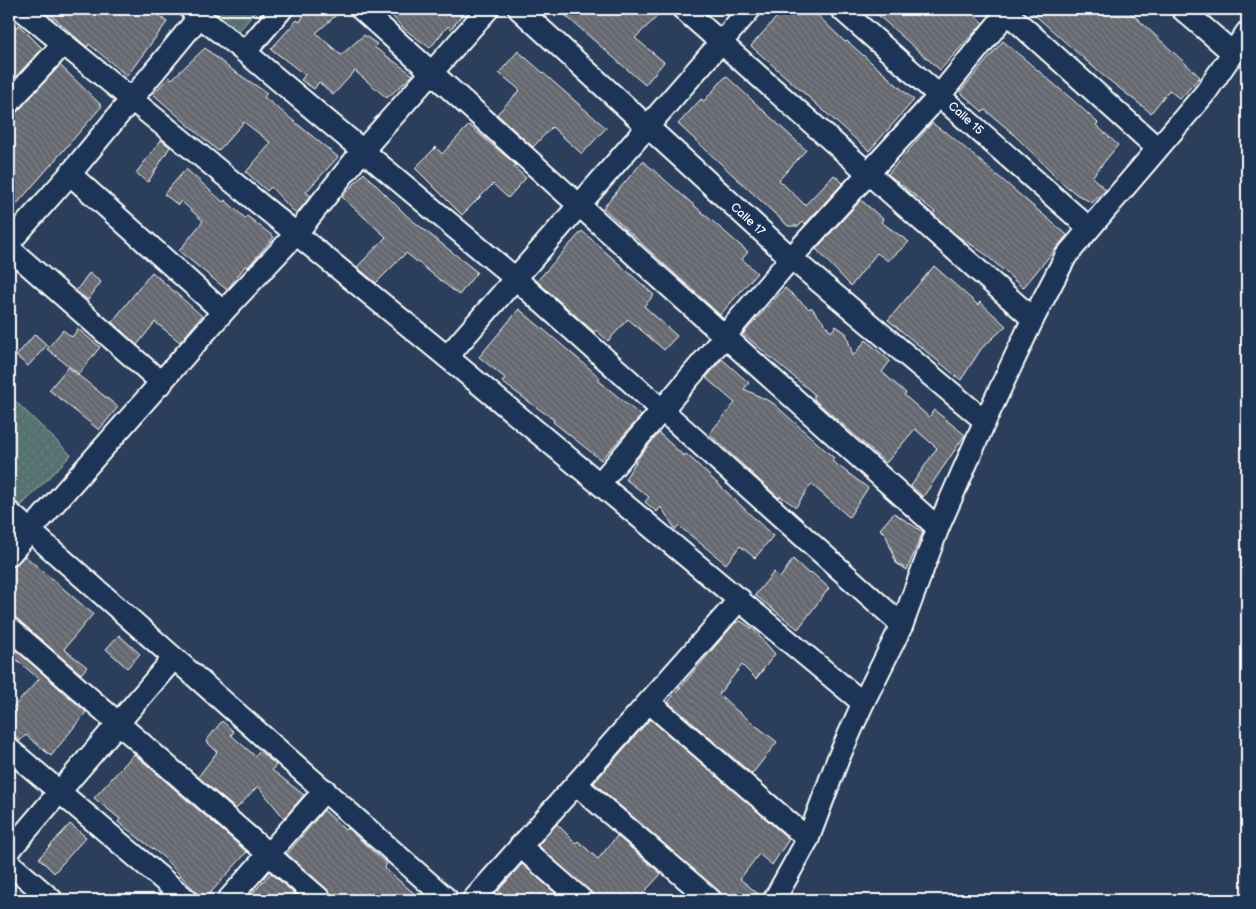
<svg xmlns="http://www.w3.org/2000/svg" width="1256" height="909" font-family="'Balsamiq Sans',sans-serif">
<style>
.park{fill:url(#park-dots);stroke:#aab8b7}
.building{fill:url(#building-back-hatch);stroke:#fff}
.lines{fill:none;stroke-linecap:round;stroke-linejoin:round}
.minor-casing{stroke:#fff;stroke-width:25}
.minor{stroke:#1d3557;stroke-width:21}
.labels{text-anchor:middle;stroke-width:4;stroke-linejoin:round;paint-order:stroke}
.street-label{font-size:12px;fill:#fff;stroke:#1d3557}
</style>
<defs>
<pattern id="park-dots" width="8" height="8" patternUnits="userSpaceOnUse" patternTransform="scale(1.25)"><rect width="8" height="8" fill="#54716f"/><path d="M2 2h.1M6 6h.1" fill="none" stroke="#6e8685" stroke-width="1.8" stroke-linecap="round"/></pattern>
<pattern id="building-back-hatch" width="6" height="6" patternUnits="userSpaceOnUse" patternTransform="scale(1.25)"><rect width="6" height="6" fill="#65686f"/><path d="M-1 5l2 2M0 0l6 6M5-1l2 2" fill="none" stroke="#7c7f85"/></pattern>
</defs>
<rect width="100%" height="100%" fill="#2b3f5c"/>
<filter id="ink" filterUnits="userSpaceOnUse"><feTurbulence type="fractalNoise" baseFrequency=".02" numOctaves="2"/><feDisplacementMap in="SourceGraphic" scale="10" xChannelSelector="R" yChannelSelector="G"/><feConvolveMatrix kernelMatrix="1 2 1 2 8 2 1 2 1" color-interpolation-filters="sRGB"/></filter>
<g filter="url(#ink)">
<g class="park">
<path d="M 209,9 L 258,9 L 238,32 Z"/>
<path d="M 9,395 L 71,455 L 21,506 L 9,496 Z"/>
</g>
<g class="building">
<path d="M 44,9 L 151,9 L 167,22 L 127,76 L 89,44 L 87,47 Z"/>
<path d="M 307,9 L 343,9 L 316,33 L 341,55 L 364,35 L 377,44 L 374,47 L 413,75 L 387,98 L 355,71 L 333,95 L 319,82 L 314,89 L 301,80 L 305,75 L 271,49 L 297,20 L 300,22 Z"/>
<path d="M 386,9 L 467,9 L 451,29 L 448,26 L 430,48 L 403,28 Z"/>
<path d="M 558,9 L 665,9 L 635,38 L 664,62 L 645,85 Z"/>
<path d="M 784,9 L 811,9 L 845,42 L 847,41 L 914,100 L 869,151 L 751,46 Z"/>
<path d="M 871,9 L 967,9 L 983,23 L 940,70 Z"/>
<path d="M 1028,9 L 1127,9 L 1200,77 L 1180,99 L 1169,90 L 1151,113 L 1100,73 Z"/>
<path d="M 19,25 L 42,48 L 10,83 L 9,35 Z"/>
<path d="M 1003,41 L 1074,101 L 1098,123 L 1096,125 L 1118,145 L 1092,177 L 1106,190 L 1092,203 L 1076,194 L 1052,174 L 1053,173 L 1009,130 L 985,110 L 983,112 L 960,92 Z"/>
<path d="M 205,48 L 228,67 L 267,93 L 264,97 L 338,157 L 306,192 L 311,196 L 296,214 L 271,187 L 267,191 L 246,172 L 271,143 L 244,122 L 218,151 L 153,94 L 169,77 L 172,79 Z"/>
<path d="M 518,51 L 606,128 L 582,154 L 552,127 L 533,147 L 497,114 L 520,90 L 499,73 Z"/>
<path d="M 60,65 L 102,106 L 9,213 L 9,119 Z"/>
<path d="M 726,76 L 806,150 L 779,180 L 805,205 L 834,175 L 843,183 L 805,224 L 803,222 L 799,226 L 788,226 L 678,124 L 701,99 L 704,101 Z"/>
<path d="M 932,123 L 944,132 L 945,131 L 1067,235 L 1023,288 L 984,253 L 956,235 L 933,214 L 935,212 L 888,174 Z"/>
<path d="M 469,125 L 516,165 L 514,167 L 526,178 L 508,198 L 493,184 L 462,215 L 415,168 L 436,147 L 442,154 Z"/>
<path d="M 161,140 L 170,147 L 148,182 L 136,173 Z"/>
<path d="M 643,161 L 748,252 L 742,259 L 757,273 L 720,315 L 603,208 Z"/>
<path d="M 186,169 L 223,202 L 225,200 L 245,218 L 247,216 L 274,237 L 248,267 L 246,265 L 227,290 L 179,251 L 203,221 L 181,201 L 178,205 L 164,194 Z"/>
<path d="M 364,173 L 407,216 L 477,272 L 459,295 L 406,253 L 376,283 L 357,267 L 386,237 L 342,197 Z"/>
<path d="M 861,200 L 883,219 L 881,222 L 909,242 L 888,261 L 877,253 L 851,286 L 816,249 Z"/>
<path d="M 582,231 L 654,295 L 644,306 L 677,336 L 664,350 L 628,319 L 608,341 L 596,330 L 594,332 L 537,281 Z"/>
<path d="M 934,266 L 978,305 L 980,302 L 1006,326 L 981,349 L 961,380 L 888,320 Z"/>
<path d="M 152,272 L 202,316 L 180,342 L 155,322 L 137,345 L 112,322 Z"/>
<path d="M 89,273 L 101,282 L 88,300 L 76,291 Z"/>
<path d="M 785,288 L 809,309 L 811,307 L 831,332 L 836,326 L 846,333 L 853,356 L 866,340 L 890,361 L 882,372 L 906,393 L 904,395 L 929,417 L 934,410 L 965,435 L 923,497 L 911,486 L 937,448 L 915,429 L 886,463 L 814,399 L 814,394 L 743,334 Z"/>
<path d="M 519,309 L 588,367 L 600,378 L 598,380 L 641,416 L 601,460 L 553,422 L 554,420 L 502,382 L 505,378 L 479,357 Z"/>
<path d="M 78,329 L 100,347 L 79,374 L 47,349 L 63,330 L 72,337 Z"/>
<path d="M 35,334 L 47,345 L 28,366 L 16,356 Z"/>
<path d="M 722,359 L 749,383 L 744,389 L 773,403 L 834,458 L 832,461 L 868,488 L 849,517 L 811,484 L 796,507 L 780,496 L 779,498 L 709,434 L 735,403 L 706,378 Z"/>
<path d="M 68,367 L 118,407 L 99,430 L 49,390 Z"/>
<path d="M 659,433 L 684,456 L 686,454 L 693,460 L 773,536 L 755,558 L 740,546 L 726,564 L 679,526 L 676,530 L 661,507 L 657,512 L 645,502 L 649,497 L 625,479 L 639,457 Z"/>
<path d="M 894,513 L 923,532 L 907,570 L 896,563 L 886,535 L 880,529 Z"/>
<path d="M 25,556 L 93,614 L 64,649 L 87,667 L 81,674 L 17,619 L 9,616 L 9,570 Z"/>
<path d="M 793,559 L 809,574 L 811,572 L 829,588 L 798,629 L 755,595 L 774,572 L 780,578 Z"/>
<path d="M 741,621 L 754,630 L 775,654 L 756,679 L 742,665 L 719,694 L 736,710 L 777,742 L 752,774 L 668,702 L 735,623 Z"/>
<path d="M 119,635 L 140,654 L 127,668 L 106,649 Z"/>
<path d="M 9,644 L 86,712 L 51,756 L 26,735 L 20,741 L 9,732 L 9,712 L 39,679 L 9,653 Z"/>
<path d="M 650,719 L 789,839 L 772,865 L 759,854 L 740,879 L 762,897 L 762,900 L 729,900 L 594,783 Z"/>
<path d="M 222,721 L 234,732 L 231,735 L 255,756 L 259,751 L 276,765 L 272,770 L 304,795 L 284,818 L 258,786 L 236,809 L 198,777 L 217,752 L 206,741 Z"/>
<path d="M 134,754 L 247,852 L 204,900 L 162,856 L 118,822 L 120,819 L 94,798 Z"/>
<path d="M 324,810 L 345,830 L 347,828 L 387,864 L 384,868 L 422,900 L 333,900 L 329,891 L 287,854 Z"/>
<path d="M 70,824 L 86,837 L 54,873 L 39,858 Z"/>
<path d="M 557,824 L 576,843 L 578,841 L 598,859 L 617,836 L 661,874 L 637,900 L 598,900 L 538,845 Z"/>
<path d="M 522,864 L 562,899 L 561,900 L 508,900 L 498,891 Z"/>
<path d="M 271,873 L 302,900 L 246,900 Z"/>
</g>
<g class="lines">
<defs>
<g id="minor">
<path d="M 21,9 L 447,357 L 863,703"/>
<path d="M 190,9 L 245,52 L 516,279 L 902,625"/>
<path d="M 361,9 L 938,528"/>
<path d="M 519,9 L 791,258 L 985,421"/>
<path d="M 683,9 L 1033,319"/>
<path d="M 841,9 L 1089,228"/>
<path d="M 1003,9 L 1157,148"/>
<path d="M 1182,9 L 1232,52"/>
<path d="M 245,52 L 282,9"/>
<path d="M 9,103 L 63,44"/>
<path d="M 70,174 L 223,312"/>
<path d="M 9,243 L 70,174 L 199,17"/>
<path d="M 9,248 L 162,383"/>
<path d="M 447,357 L 750,9"/>
<path d="M 600,483 L 791,258 L 940,95 L 1010,9"/>
<path d="M 9,512 L 448,900"/>
<path d="M 9,555 L 223,312 L 296,234 L 363,150 L 488,9"/>
<path d="M 9,628 L 321,900"/>
<path d="M 650,703 L 808,839"/>
<path d="M 9,749 L 187,900"/>
<path d="M 577,785 L 711,900"/>
<path d="M 520,846 L 582,900"/>
<path d="M 9,851 L 173,659"/>
<path d="M 9,863 L 52,900"/>
<path d="M 228,900 L 325,790"/>
<path d="M 473,900 L 740,599"/>
<path d="M 774,900 L 808,839 L 838,759 L 863,703 L 902,625 L 938,528 L 985,421 L 1033,319 L 1066,256 L 1206,92 L 1247,32"/>
</g>
</defs>
<use href="#minor" class="minor-casing"/>
<use href="#minor" class="minor"/>
</g>
</g>
<g class="labels">
<g class="street-label">
<text transform="translate(966 118) rotate(42)" y="4">Calle 15</text>
<text transform="translate(748 219) rotate(43)" y="4">Calle 17</text>
</g>
</g>
<rect width="1256" height="909" fill="none" stroke="#1d3557" stroke-width="30"/>
<rect x="15" y="15" width="1226" height="879" fill="none" stroke="#fff" stroke-width="2" filter="url(#ink)"/>
</svg>
